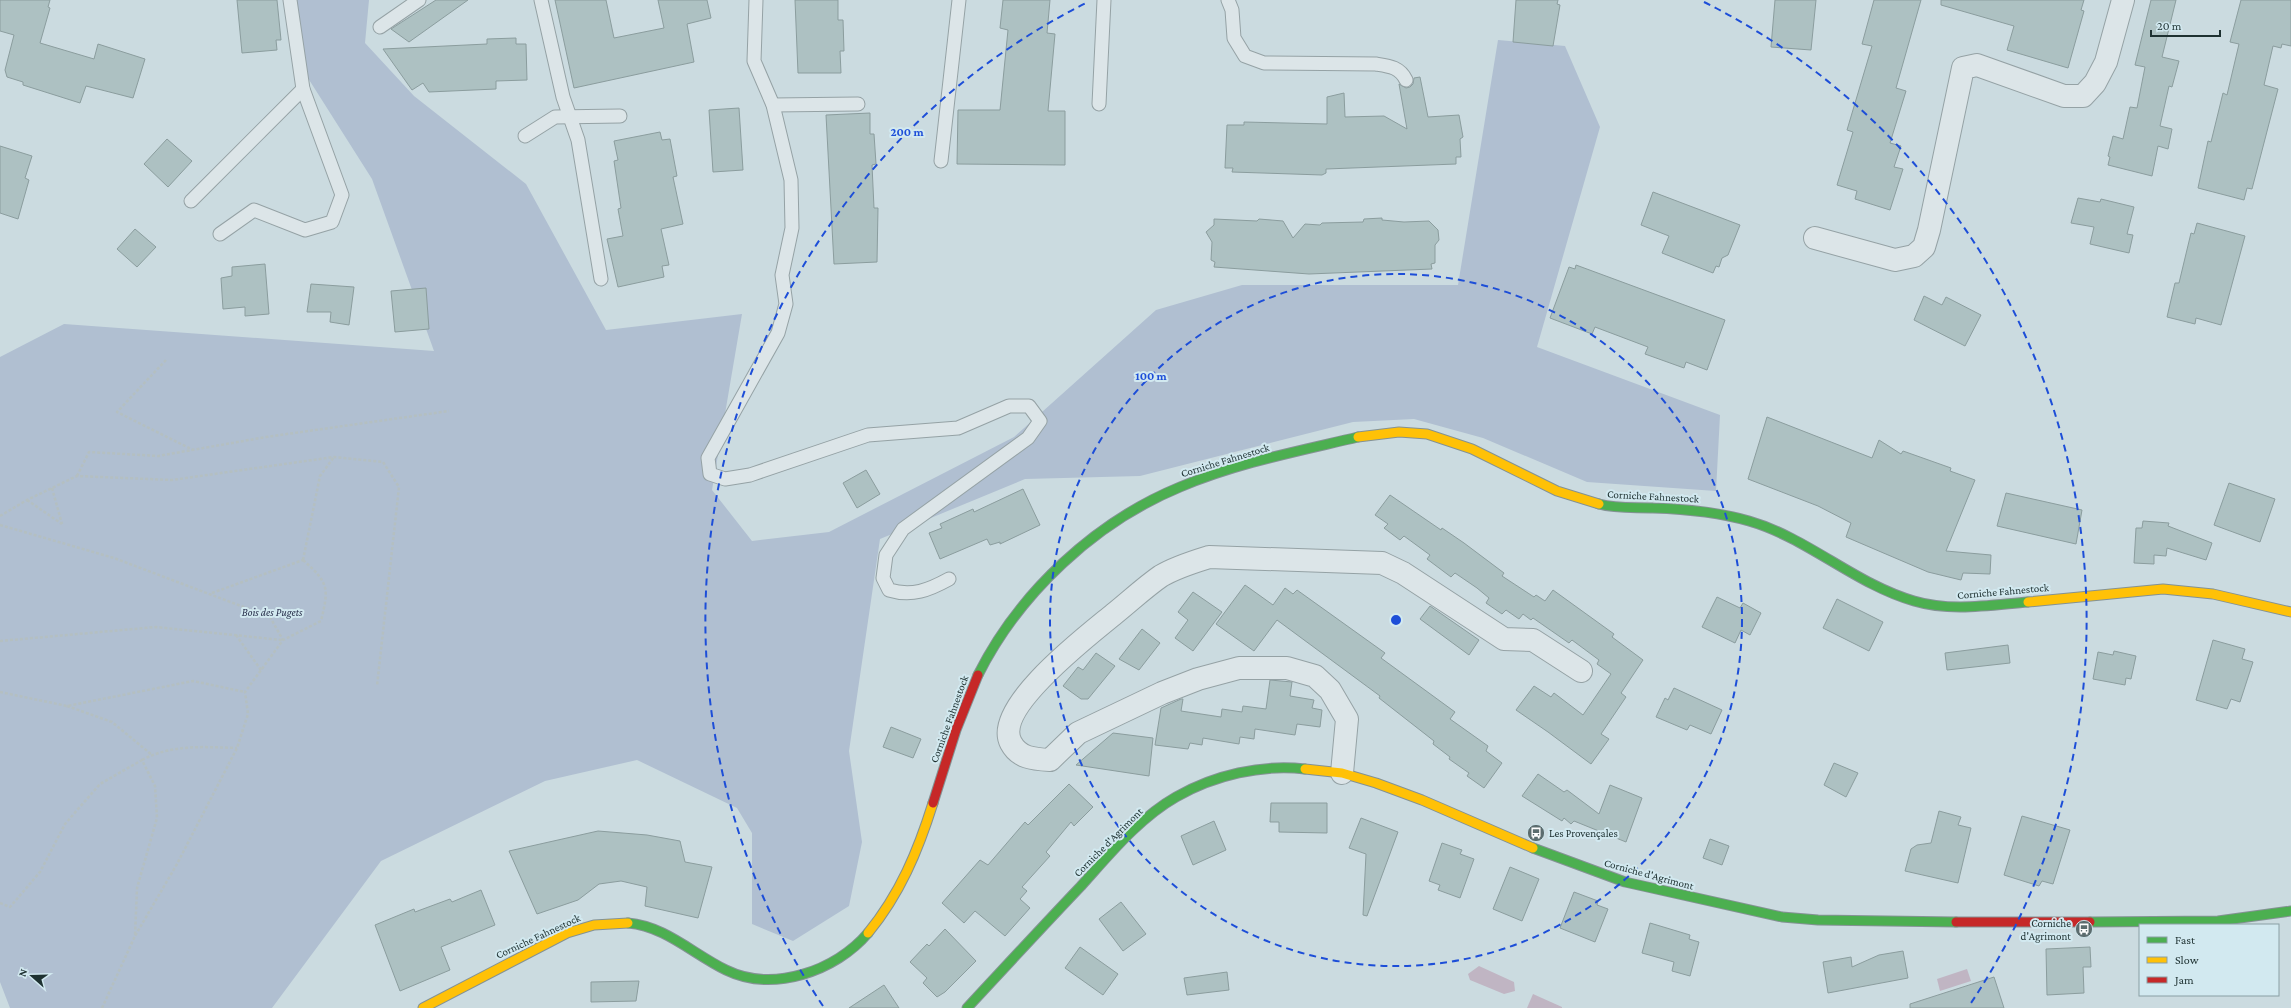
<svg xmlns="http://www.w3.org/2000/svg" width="2291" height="1008" font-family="'Crimson Pro',serif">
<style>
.green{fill:#b0bfd1}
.water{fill:#c0b5c3}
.building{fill:#adc1c2;stroke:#8b9d9e}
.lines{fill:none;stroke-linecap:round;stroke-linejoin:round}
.lane-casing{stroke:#95a2a5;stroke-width:15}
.street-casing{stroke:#95a2a5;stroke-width:24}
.fast-casing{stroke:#849294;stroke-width:11}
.slow-casing{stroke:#849294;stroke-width:11}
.jam-casing{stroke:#849294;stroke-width:11}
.path{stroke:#b4bfc1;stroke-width:2.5;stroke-dasharray:3 2;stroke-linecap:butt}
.lane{stroke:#dce5e8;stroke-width:13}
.street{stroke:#dce5e8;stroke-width:22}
.fast{stroke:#4caf50;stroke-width:9}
.slow{stroke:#ffc107;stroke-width:9}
.jam{stroke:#c62828;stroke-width:9}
.ring{fill:none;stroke:#1d4ed8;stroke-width:2;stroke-dasharray:7 5}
.labels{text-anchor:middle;stroke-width:4;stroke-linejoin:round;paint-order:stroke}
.street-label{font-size:11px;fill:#1e3131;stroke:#d2e9f0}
.park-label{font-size:11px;font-style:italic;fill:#282f4b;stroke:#d2e9f0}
.poi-label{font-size:11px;fill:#1e3131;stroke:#d2e9f0;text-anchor:start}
.centre{fill:#1d4ed8;stroke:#d2e9f0;stroke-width:2}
.ring-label{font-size:12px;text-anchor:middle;font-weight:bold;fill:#1d4ed8;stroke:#d2e9f0;stroke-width:4;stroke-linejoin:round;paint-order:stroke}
</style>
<rect width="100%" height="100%" fill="#cbdbe0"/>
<path class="green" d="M 292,0 L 369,0 L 365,43 L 414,96 L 526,184 L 606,330 L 742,314 L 712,490 L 752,541 L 829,532 L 1014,437 L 1156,310 L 1242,285 L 1458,285 L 1498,40 L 1565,46 L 1600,127 L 1537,347 L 1720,415 L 1716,491 L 1587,482 L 1483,438 L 1414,419 L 1353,422 L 1140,476 L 1025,479 L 880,539 L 849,751 L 862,842 L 849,906 L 793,941 L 752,924 L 752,833 L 737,808 L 637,760 L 545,781 L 381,861 L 272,1008 L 10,1008 L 0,982 L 0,357 L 64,324 L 434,351 L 372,179 L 294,56 Z"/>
<g class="water">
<path d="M 1479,966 L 1514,982 L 1515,991 L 1504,994 L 1470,980 L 1468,974 Z"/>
<path d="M 1967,969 L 1971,981 L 1940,991 L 1937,979 Z"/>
<path d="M 1533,994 L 1562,1007 L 1562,1008 L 1527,1008 Z"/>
</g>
<g class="building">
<path d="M 0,0 L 50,0 L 48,7 L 50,8 L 40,43 L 94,59 L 98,44 L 145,59 L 133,98 L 86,86 L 80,103 L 23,85 L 23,82 L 7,77 L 5,70 L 14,35 L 0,31 Z"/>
<path d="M 237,0 L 277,0 L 281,40 L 276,40 L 277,50 L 242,53 Z"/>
<path d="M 436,0 L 468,0 L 409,42 L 391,29 Z"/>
<path d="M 555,0 L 606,0 L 614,38 L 664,28 L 658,0 L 707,0 L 711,18 L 687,24 L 694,62 L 574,88 Z"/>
<path d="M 795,0 L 838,0 L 838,20 L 843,20 L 844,51 L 840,51 L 841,73 L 798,73 Z"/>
<path d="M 1003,0 L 1050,0 L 1047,33 L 1055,34 L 1048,111 L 1065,111 L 1065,165 L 957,164 L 958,110 L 1000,110 L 1008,30 L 1000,28 Z"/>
<path d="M 1516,0 L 1558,0 L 1557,4 L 1560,5 L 1553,46 L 1513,42 Z"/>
<path d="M 1775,0 L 1816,0 L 1811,50 L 1771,47 Z"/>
<path d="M 1874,0 L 1921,0 L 1896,88 L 1906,91 L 1890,143 L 1901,146 L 1894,167 L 1903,169 L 1890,210 L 1855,199 L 1857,191 L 1837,185 L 1853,132 L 1847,130 L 1872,46 L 1862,44 Z"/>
<path d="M 1941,0 L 2084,0 L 2081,10 L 2084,11 L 2068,68 L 2007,50 L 2014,26 L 1941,5 Z"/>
<path d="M 2151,0 L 2176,0 L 2162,57 L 2179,61 L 2172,87 L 2169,86 L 2160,126 L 2172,129 L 2168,149 L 2158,146 L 2152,176 L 2108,165 L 2110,157 L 2108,156 L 2113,136 L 2123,139 L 2130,107 L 2137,108 L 2145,67 L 2135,65 Z"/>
<path d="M 2241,0 L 2291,0 L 2291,46 L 2282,44 L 2281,48 L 2273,46 L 2264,85 L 2278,89 L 2252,189 L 2247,188 L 2244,200 L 2198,188 L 2208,141 L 2211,142 L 2223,93 L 2227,95 L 2239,44 L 2230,42 Z"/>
<path d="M 516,38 L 516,44 L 526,44 L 527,80 L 496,81 L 496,89 L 429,92 L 423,83 L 412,90 L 383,49 L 487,44 L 487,39 Z"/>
<path d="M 1420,77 L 1428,117 L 1459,115 L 1463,137 L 1460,139 L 1461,157 L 1456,157 L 1456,164 L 1326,169 L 1326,173 L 1322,175 L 1232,172 L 1233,168 L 1225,168 L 1227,125 L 1244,125 L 1244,122 L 1327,124 L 1327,97 L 1344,93 L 1345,117 L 1384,116 L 1407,129 L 1399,84 L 1406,88 L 1410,87 L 1413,84 L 1414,78 Z"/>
<path d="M 739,108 L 743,170 L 713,172 L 709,110 Z"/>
<path d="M 870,113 L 870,134 L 874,134 L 876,164 L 872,165 L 874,208 L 878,208 L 877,262 L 834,264 L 826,115 Z"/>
<path d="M 660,132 L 662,140 L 670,139 L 677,176 L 673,177 L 683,224 L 661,229 L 669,265 L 662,266 L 664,277 L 618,287 L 607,239 L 623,236 L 618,209 L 621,208 L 614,161 L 618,160 L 614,141 Z"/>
<path d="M 167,139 L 192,161 L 168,187 L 144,164 Z"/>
<path d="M 0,146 L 32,156 L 25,178 L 29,180 L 18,219 L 0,213 Z"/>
<path d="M 1653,192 L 1740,225 L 1728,255 L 1722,258 L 1719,267 L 1716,266 L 1713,273 L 1662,253 L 1669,236 L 1641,225 Z"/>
<path d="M 2078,198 L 2100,202 L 2101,199 L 2134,207 L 2127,234 L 2133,235 L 2129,253 L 2090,244 L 2094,227 L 2071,223 Z"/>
<path d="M 1382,218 L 1382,220 L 1404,222 L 1429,221 L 1438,230 L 1439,240 L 1435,245 L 1435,263 L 1431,264 L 1432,269 L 1309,274 L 1214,267 L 1215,262 L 1211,260 L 1212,242 L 1206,232 L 1214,225 L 1214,219 L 1257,221 L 1259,219 L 1283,221 L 1293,238 L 1305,224 L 1320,225 L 1322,223 L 1363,222 L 1364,219 Z"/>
<path d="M 2197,223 L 2245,236 L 2221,325 L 2196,318 L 2195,324 L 2167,317 L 2175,283 L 2179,283 L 2191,233 L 2194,234 Z"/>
<path d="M 135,229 L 156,247 L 137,267 L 117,249 Z"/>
<path d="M 265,264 L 269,314 L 245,316 L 245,307 L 223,309 L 221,278 L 232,276 L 232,267 Z"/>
<path d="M 1576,265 L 1725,320 L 1707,370 L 1686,362 L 1684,368 L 1645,354 L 1648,347 L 1595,327 L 1592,334 L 1550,318 L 1569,267 L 1575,269 Z"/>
<path d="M 311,284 L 354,287 L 349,325 L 330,322 L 331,312 L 307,312 Z"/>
<path d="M 426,288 L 429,329 L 395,332 L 391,291 Z"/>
<path d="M 1924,296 L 1942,305 L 1946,297 L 1981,315 L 1965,346 L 1914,320 Z"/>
<path d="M 1767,417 L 1872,458 L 1879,440 L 1901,454 L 1903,451 L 1951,468 L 1950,471 L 1975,480 L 1946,551 L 1991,555 L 1990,574 L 1963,573 L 1961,580 L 1928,572 L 1846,537 L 1851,523 L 1818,506 L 1748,479 Z"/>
<path d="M 866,470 L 880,494 L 857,508 L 843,483 Z"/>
<path d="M 2229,483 L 2275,499 L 2260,542 L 2214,525 Z"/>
<path d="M 1023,489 L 1040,525 L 1000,544 L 1000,542 L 990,545 L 987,539 L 940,559 L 929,533 L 942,528 L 940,524 L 973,509 L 974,512 Z"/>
<path d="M 2006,493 L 2082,510 L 2076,544 L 1997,526 Z"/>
<path d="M 1390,495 L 1441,530 L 1442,528 L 1464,543 L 1504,573 L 1502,576 L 1534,597 L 1536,595 L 1545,601 L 1553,590 L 1614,634 L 1612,637 L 1643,660 L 1621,693 L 1626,697 L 1601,734 L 1609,739 L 1591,764 L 1548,732 L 1516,710 L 1534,686 L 1551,697 L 1554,693 L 1583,715 L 1611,674 L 1597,664 L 1599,660 L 1572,640 L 1569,643 L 1533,618 L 1531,620 L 1523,614 L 1519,619 L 1506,610 L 1502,614 L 1486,603 L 1489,598 L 1477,588 L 1455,573 L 1451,577 L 1427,559 L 1430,555 L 1404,536 L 1400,540 L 1384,528 L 1388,524 L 1375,515 Z"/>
<path d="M 2143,521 L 2169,523 L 2168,526 L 2212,543 L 2206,560 L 2167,548 L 2166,556 L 2154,555 L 2154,564 L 2134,563 L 2136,528 L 2142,528 Z"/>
<path d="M 1245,585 L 1273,605 L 1285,588 L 1293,594 L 1297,590 L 1385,653 L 1381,658 L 1455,712 L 1450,719 L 1488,746 L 1486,751 L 1502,763 L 1484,788 L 1467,776 L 1469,773 L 1449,759 L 1450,757 L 1433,744 L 1434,741 L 1379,698 L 1380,696 L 1277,620 L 1254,651 L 1216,624 Z"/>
<path d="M 1193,592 L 1222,612 L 1193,651 L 1175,638 L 1188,620 L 1178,612 Z"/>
<path d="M 1717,597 L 1740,608 L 1743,603 L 1761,613 L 1750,635 L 1741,630 L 1735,643 L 1702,627 Z"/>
<path d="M 1837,599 L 1883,622 L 1869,651 L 1823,628 Z"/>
<path d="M 1430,606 L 1479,640 L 1469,655 L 1420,619 Z"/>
<path d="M 1142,629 L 1160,643 L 1139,670 L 1119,659 Z"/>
<path d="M 2213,640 L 2245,649 L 2242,659 L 2253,662 L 2240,702 L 2231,699 L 2227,709 L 2196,700 Z"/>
<path d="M 2008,645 L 2010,663 L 1947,670 L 1945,653 Z"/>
<path d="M 2114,651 L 2136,656 L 2131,679 L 2126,678 L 2125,685 L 2093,679 L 2098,652 L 2113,655 Z"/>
<path d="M 1096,653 L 1115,666 L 1088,699 L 1081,699 L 1063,686 L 1078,667 L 1083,670 Z"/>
<path d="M 1270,680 L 1292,682 L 1290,696 L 1314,700 L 1312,708 L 1322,710 L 1320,727 L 1297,724 L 1295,735 L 1255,729 L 1254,739 L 1240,737 L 1239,744 L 1203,738 L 1202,745 L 1190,743 L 1188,749 L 1155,745 L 1161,708 L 1181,699 L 1183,699 L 1181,711 L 1221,717 L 1222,709 L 1242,712 L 1243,706 L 1266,709 Z"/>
<path d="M 1674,688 L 1722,710 L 1711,734 L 1690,725 L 1687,730 L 1656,717 L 1665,698 L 1668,700 Z"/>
<path d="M 891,727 L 921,739 L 913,758 L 883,747 Z"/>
<path d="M 1113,733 L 1153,738 L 1149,776 L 1076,765 Z"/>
<path d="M 1834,763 L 1858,773 L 1846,797 L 1824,785 Z"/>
<path d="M 1538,774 L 1564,792 L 1567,790 L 1599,814 L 1610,785 L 1642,798 L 1626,842 L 1574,821 L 1571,824 L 1564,818 L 1562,821 L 1522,796 Z"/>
<path d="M 1069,784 L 1093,807 L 1074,826 L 1071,822 L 1046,852 L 1050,856 L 1022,887 L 1027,891 L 1020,899 L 1030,908 L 1005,936 L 975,911 L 964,923 L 942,903 L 980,860 L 988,865 L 1025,822 L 1028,825 Z"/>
<path d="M 1271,803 L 1327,803 L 1327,833 L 1279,832 L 1279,822 L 1270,822 Z"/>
<path d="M 1939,811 L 1961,817 L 1958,825 L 1971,828 L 1958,883 L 1905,871 L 1911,849 L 1917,845 L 1931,843 Z"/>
<path d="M 2022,816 L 2070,830 L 2053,884 L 2042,881 L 2039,886 L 2004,875 Z"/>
<path d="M 1361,818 L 1398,832 L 1367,916 L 1363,915 L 1366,854 L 1349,848 Z"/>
<path d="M 1214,821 L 1226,850 L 1193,865 L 1181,836 Z"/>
<path d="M 598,831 L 647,835 L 680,841 L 685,862 L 712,867 L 698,918 L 645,906 L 647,887 L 621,881 L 599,884 L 578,900 L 537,914 L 509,851 Z"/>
<path d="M 1710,839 L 1729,846 L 1722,865 L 1703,858 Z"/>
<path d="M 1442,843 L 1462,850 L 1460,854 L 1474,859 L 1460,898 L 1438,890 L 1440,885 L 1429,881 Z"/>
<path d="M 1510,867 L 1539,879 L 1522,921 L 1493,909 Z"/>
<path d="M 481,890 L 495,925 L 441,947 L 450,970 L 400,991 L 375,925 L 414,909 L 415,912 L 450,899 L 452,902 Z"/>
<path d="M 1574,892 L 1598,901 L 1597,905 L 1608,909 L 1595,942 L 1560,928 Z"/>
<path d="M 1121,902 L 1146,934 L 1123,951 L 1099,919 Z"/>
<path d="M 1650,923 L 1690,935 L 1689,939 L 1699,942 L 1690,976 L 1672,971 L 1674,962 L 1642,953 Z"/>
<path d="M 945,929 L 976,961 L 945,992 L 937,997 L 923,983 L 927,978 L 910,962 L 927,944 L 929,946 Z"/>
<path d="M 1080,947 L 1118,974 L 1103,995 L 1065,968 Z"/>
<path d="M 2090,947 L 2091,967 L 2083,967 L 2084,993 L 2047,995 L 2046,949 Z"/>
<path d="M 1903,951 L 1908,978 L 1828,993 L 1823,962 L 1851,957 L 1852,967 L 1879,955 Z"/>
<path d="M 1227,972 L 1229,990 L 1187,995 L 1184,978 Z"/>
<path d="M 1994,977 L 2004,1008 L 1910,1008 L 1910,1004 Z"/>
<path d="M 639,981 L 636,1001 L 591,1002 L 591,982 Z"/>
<path d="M 884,985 L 899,1008 L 849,1008 Z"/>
</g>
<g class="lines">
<defs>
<g id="lane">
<path d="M 541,0 L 563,97 L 578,140 L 601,279"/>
<path d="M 756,0 L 754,61 L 773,105 L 791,180 L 792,228 L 782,275 L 786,304 L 778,333 L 708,458 L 710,474 L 725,479 L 750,475 L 868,435 L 958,428 L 1009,406 L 1029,406 L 1040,421 L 1028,438 L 903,529 L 886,555 L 883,578 L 889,590 C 912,597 929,590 949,579"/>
<path d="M 1228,0 L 1232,10 L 1234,38 L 1245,56 L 1264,63 L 1376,64 C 1389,66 1400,67 1406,80"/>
<path d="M 380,27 L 419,0"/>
<path d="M 1099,104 L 1104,0"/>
<path d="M 773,105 L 858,104"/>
<path d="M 525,136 L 555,117 L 620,116"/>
<path d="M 941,161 L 959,0"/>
<path d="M 191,201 L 303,89"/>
<path d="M 220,234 L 254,210 L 305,230 L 332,222 L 342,195 L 303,89 L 290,0"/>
</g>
<g id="street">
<path d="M 1815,238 L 1895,260 L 1914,256 L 1924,247 L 1929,230 L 1963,68 L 1977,65 L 2064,96 L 2083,96 L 2095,83 L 2106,62 L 2123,0"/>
<path d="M 1342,773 L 1347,719 L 1330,690 L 1315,676 L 1287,668 L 1239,668 L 1198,679 L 1162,693 L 1078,733 L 1050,760 C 1033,759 1019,758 1011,743 C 992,708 1090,634 1114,614 C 1129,602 1145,587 1161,576 C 1176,567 1193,562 1209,557 L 1382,563 L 1403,573 L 1504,639 L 1533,640 L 1581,671"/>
</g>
<g id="fast">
<path d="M 1599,504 C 1617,509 1635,507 1653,508 C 1685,509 1718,512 1749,521 C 1808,538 1855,584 1914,601 C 1951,612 1991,605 2028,602"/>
<path d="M 978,675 C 1019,593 1095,522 1180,487 C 1236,463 1299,451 1358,437"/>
<path d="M 1533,848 L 1625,882 L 1782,917 L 1818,920 L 1956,922"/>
<path d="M 2090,922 L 2218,921 L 2291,911"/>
<path d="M 628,923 C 665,926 693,954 726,970 C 773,993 836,971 868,933"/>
<path d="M 967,1008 C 1005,967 1043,926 1081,886 C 1109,855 1139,818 1176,797 C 1214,775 1262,764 1305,769"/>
</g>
<g id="slow">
<path d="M 1358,437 L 1399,432 L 1427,434 L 1472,449 L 1557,491 L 1599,504"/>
<path d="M 2028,602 L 2163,589 L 2213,594 L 2291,612"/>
<path d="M 1305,769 L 1342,773 L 1376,783 L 1422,800 L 1533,848"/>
<path d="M 868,933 C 900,894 918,851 933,803"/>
<path d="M 423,1008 L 567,933 L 594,925 L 628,923"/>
</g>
<g id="jam">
<path d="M 933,803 L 956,730 L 978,675"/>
<path d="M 1956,922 L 2090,922"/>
</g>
</defs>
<use href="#lane" class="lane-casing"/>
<use href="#street" class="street-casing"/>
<use href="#fast" class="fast-casing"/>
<use href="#slow" class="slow-casing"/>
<use href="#jam" class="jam-casing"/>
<g class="path">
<path d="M 166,360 L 117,412 L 193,450"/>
<path d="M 77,476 L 89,452 L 158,456 L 266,437 L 449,411"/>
<path d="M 52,488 L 62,524"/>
<path d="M 27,500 L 62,524"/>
<path d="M 0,516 L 27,500 L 77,476 L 172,480 L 334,457 L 383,462 L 399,487 L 377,686"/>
<path d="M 0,525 L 114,558 L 270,617 L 283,640"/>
<path d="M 303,560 L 320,476 L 334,457"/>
<path d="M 212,593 L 303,560"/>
<path d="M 236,635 L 261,670"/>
<path d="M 0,641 L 156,627 L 282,640"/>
<path d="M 0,692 L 67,706 L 193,681 L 245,692"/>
<path d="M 67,706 L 112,722 L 152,755"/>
<path d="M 142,760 C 172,744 204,747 237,748"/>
<path d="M 0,903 L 10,907 L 40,872 L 65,824 L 100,784 L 142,760 L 155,786 L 157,818 L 137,888 L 135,936 L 177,864 L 237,748 L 248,714 L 245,692 L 283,640 L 321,621 C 329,588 329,583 303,560"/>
<path d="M 102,1008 L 135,936"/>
</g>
<use href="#lane" class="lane"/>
<use href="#street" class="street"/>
<use href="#fast" class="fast"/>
<use href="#slow" class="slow"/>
<use href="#jam" class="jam"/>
</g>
<g class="ring">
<circle cx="1396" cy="620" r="346"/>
<path d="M823 1006A691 691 0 0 1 1088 2M1704 2A691 691 0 0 1 1969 1006"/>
</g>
<defs>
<symbol id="bus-disc" viewBox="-11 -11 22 22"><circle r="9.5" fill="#5b6c6e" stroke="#d2e9f0"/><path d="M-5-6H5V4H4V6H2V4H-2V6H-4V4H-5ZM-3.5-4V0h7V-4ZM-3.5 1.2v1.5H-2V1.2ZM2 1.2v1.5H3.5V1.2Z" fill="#fff"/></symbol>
</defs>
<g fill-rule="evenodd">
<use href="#bus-disc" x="1526" y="823" width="20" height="20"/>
<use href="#bus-disc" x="2074" y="919" width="20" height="20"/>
</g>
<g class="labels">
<g class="street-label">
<text transform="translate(1225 460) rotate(-17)" y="4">Corniche Fahnestock</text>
<text transform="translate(1653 496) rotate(3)" y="4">Corniche Fahnestock</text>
<text transform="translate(2003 591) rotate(-5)" y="4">Corniche Fahnestock</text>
<text transform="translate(949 719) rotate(-70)" y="4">Corniche Fahnestock</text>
<text transform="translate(1108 842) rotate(-45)" y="4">Corniche d'Agrimont</text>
<text transform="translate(1649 874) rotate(15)" y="4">Corniche d'Agrimont</text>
<text transform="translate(538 936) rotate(-25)" y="4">Corniche Fahnestock</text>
</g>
<g class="park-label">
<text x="272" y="616">Bois des Pugets</text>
</g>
<g class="poi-label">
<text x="1549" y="837">Les Provençales</text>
<text x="2071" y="927" text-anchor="end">Corniche<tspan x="2071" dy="13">d'Agrimont</tspan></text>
</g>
</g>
<circle cx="1396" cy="620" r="6" class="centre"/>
<g class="ring-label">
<text x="907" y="136">200 m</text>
<text x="1151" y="380">100 m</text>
</g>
<rect x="2139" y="924" width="140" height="72" fill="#d2e9f0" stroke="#8a9fa4"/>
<rect x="2147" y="937" width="20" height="6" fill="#4caf50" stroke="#8a9fa4"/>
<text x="2175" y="944" font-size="12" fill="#1e3131">Fast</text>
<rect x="2147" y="957" width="20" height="6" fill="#ffc107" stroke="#8a9fa4"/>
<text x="2175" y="964" font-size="12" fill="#1e3131">Slow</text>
<rect x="2147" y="977" width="20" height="6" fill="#c62828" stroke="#8a9fa4"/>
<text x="2175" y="984" font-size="12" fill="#1e3131">Jam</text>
<g transform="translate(32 976) rotate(290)" stroke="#d2e9f0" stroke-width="3" paint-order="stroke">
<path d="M0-3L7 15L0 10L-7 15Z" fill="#1e3131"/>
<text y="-6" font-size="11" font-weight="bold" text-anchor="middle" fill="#1e3131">N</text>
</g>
<path d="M2151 30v6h69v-6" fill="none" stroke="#1e3131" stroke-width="2"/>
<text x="2157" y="30" font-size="12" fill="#1e3131" stroke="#d2e9f0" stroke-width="3" paint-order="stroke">20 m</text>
</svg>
